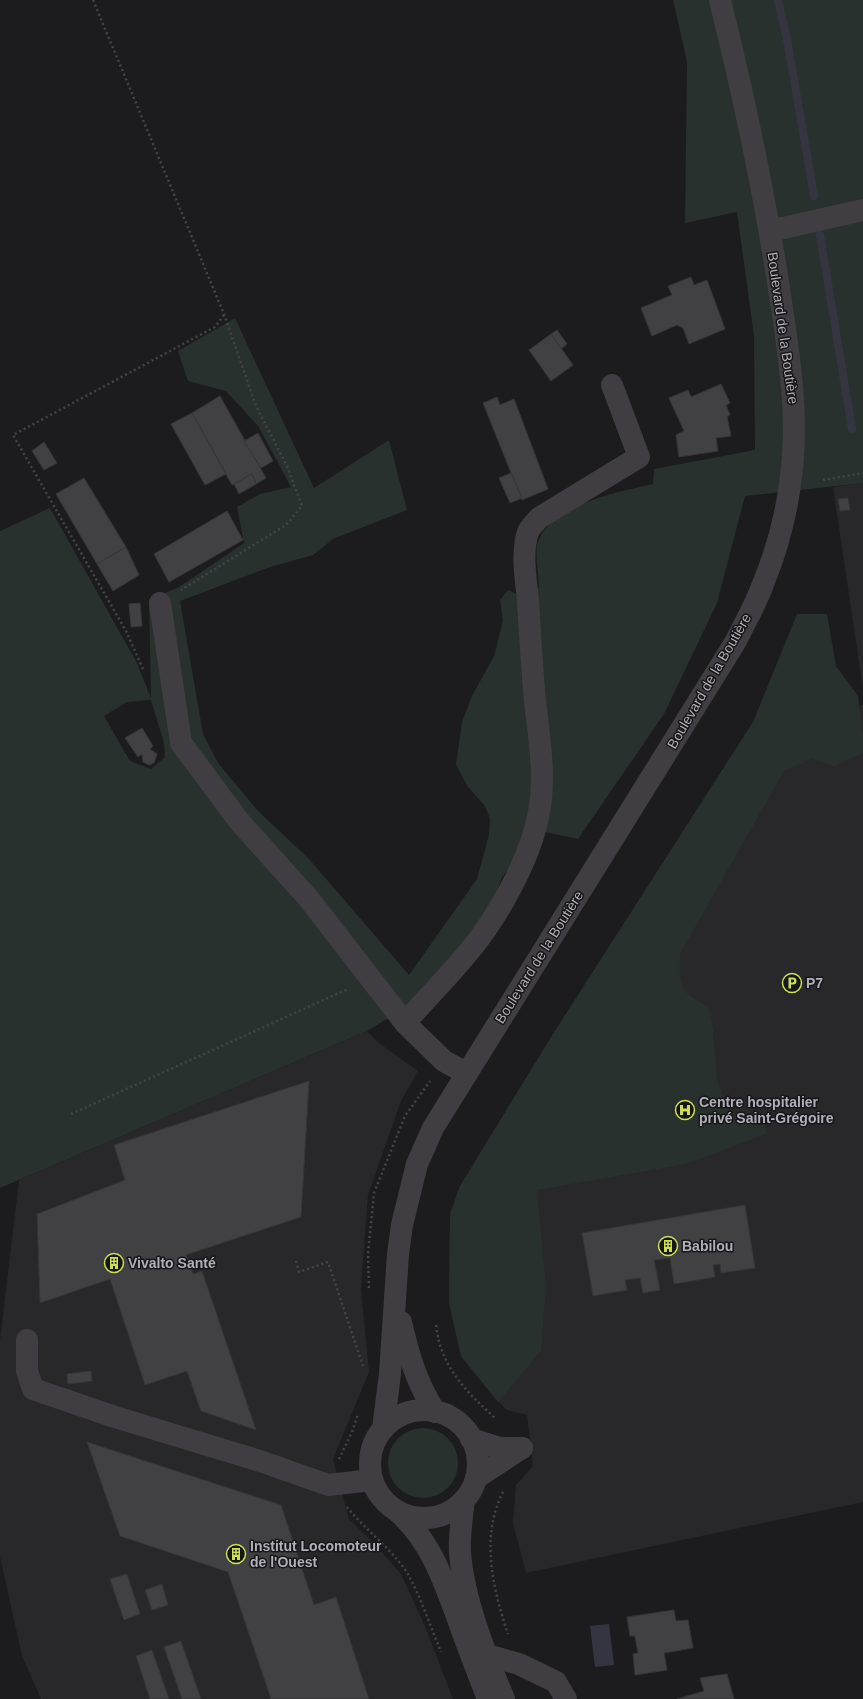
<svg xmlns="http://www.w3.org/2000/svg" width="863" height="1699" font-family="Helvetica,sans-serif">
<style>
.built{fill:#282729}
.green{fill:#29312e;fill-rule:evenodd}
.water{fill:#343541}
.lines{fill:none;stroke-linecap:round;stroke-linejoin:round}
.stream{stroke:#343541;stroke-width:8}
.building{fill:#414043;stroke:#363538}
.path{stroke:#45444a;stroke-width:2.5;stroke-dasharray:2 3;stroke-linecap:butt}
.minor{stroke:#403e43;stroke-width:22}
.labels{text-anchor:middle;stroke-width:3;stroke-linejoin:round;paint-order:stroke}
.street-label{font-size:14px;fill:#b1afba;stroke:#171618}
.poi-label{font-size:14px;font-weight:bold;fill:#b1afba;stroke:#171618;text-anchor:start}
</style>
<rect width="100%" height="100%" fill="#1c1b1d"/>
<g class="built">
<path d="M 863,483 L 863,689 L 833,487 Z"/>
<path d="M 863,705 L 863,1502 L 526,1573 L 513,1523 L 516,1485 L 533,1466 L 527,1415 L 507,1410 L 498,1402 L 461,1356 L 449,1303 L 450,1214 L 460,1186 L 553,1034 L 753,722 Z"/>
<path d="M 367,1031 L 379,1043 L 418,1071 L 401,1101 L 368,1195 L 361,1289 L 369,1372 L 333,1459 L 349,1519 L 374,1543 L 401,1574 L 425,1626 L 453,1699 L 41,1699 L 22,1656 L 0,1557 L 0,1340 L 19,1180 Z"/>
</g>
<g class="green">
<path d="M 673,0 L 863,0 L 863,483 L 745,496 L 717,603 L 664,714 L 578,839 L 545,832 L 519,856 L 502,877 L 486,922 L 433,991 L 367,1031 L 0,1188 L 0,531 L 50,508 L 137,663 L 151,698 L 149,600 L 179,587 L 244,543 L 237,507 L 260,494 L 291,487 L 258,426 L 226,391 L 188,381 L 178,351 L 235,318 L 314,488 L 389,440 L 407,510 L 333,539 L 313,555 L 270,567 L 180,601 L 203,734 L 218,763 L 258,811 L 309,859 L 409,975 L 477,879 L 489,835 L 490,819 L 485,806 L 468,787 L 456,765 L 462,722 L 472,696 L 494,656 L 503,621 L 500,600 L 508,590 L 519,595 L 539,588 C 539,577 535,555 537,545 C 548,505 618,492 653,484 L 654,469 L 755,450 L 754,336 L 737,212 L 685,223 L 687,62 ZM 151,700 L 164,743 L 165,757 L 151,769 L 130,761 L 104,716 L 127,702 Z"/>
<path d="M 797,614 L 827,614 L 836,666 L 858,696 L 863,733 L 863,753 L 835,766 L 811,759 L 784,771 L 680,954 C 679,988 679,990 709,1007 L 713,1031 L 717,1078 L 728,1115 L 764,1113 L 766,1134 L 686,1164 L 537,1190 L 546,1287 L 541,1351 L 498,1402 L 461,1356 L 449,1303 L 450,1214 L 460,1186 L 553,1034 L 753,722 Z"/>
<circle cx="423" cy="1463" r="35"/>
</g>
<path class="water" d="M 609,1624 L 614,1665 L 595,1667 L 590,1626 Z"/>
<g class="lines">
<g class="stream">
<path d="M 778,0 L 787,39 L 814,196"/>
<path d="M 820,235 L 852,429"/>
</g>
</g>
<g class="building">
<path d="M 691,277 L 694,285 L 707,280 L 725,329 L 689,344 L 683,328 L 677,325 L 652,336 L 641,308 L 672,295 L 668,286 Z"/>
<path d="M 557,330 L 567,344 L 561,349 L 551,334 Z"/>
<path d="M 551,334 L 573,365 L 551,381 L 529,350 Z"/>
<path d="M 721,384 L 730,403 L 726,405 L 730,415 L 727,417 L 731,436 L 716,438 L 718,451 L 679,457 L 676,435 L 684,431 L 669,398 L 688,390 L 691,397 Z"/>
<path d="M 220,396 L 266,478 L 256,484 L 252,474 L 232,485 L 192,413 Z"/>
<path d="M 497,397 L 500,405 L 514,399 L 548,489 L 522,500 L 483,403 Z"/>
<path d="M 192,413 L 226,474 L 205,485 L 171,424 Z"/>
<path d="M 258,433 L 273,461 L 261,468 L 244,441 Z"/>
<path d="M 44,442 L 57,463 L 44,470 L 32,451 Z"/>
<path d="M 511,473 L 522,498 L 510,503 L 499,478 Z"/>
<path d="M 252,474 L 256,484 L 239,494 L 234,484 Z"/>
<path d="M 84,478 L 126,547 L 97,564 L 56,494 Z"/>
<path d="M 848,498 L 850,510 L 840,511 L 838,499 Z"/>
<path d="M 227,511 L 243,540 L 169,582 L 154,554 Z"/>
<path d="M 126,547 L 139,575 L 113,591 L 97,564 Z"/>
<path d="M 140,603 L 142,626 L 131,627 L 129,604 Z"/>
<path d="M 142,728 L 153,746 L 150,749 L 157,754 L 154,763 L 149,765 L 143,762 L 142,754 L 138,757 L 125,738 Z"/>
<path d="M 309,1081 L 301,1217 L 186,1255 L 193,1274 L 202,1271 L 256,1430 L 201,1411 L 187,1371 L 145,1385 L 110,1279 L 40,1303 L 37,1214 L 125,1180 L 114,1145 Z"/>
<path d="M 745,1205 L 755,1268 L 721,1273 L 720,1264 L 713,1265 L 715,1277 L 674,1284 L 670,1258 L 654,1260 L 660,1290 L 643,1293 L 640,1278 L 625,1280 L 627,1290 L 593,1296 L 582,1233 Z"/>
<path d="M 91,1371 L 92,1381 L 68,1384 L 67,1374 Z"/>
<path d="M 87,1442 L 281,1505 L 314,1605 L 336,1597 L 369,1699 L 271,1699 L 228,1572 L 120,1536 Z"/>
<path d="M 127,1574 L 140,1614 L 124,1620 L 110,1579 Z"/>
<path d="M 162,1584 L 168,1605 L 152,1610 L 145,1590 Z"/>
<path d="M 674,1610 L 676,1621 L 688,1620 L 693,1648 L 664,1653 L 667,1670 L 635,1675 L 633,1654 L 638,1653 L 635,1636 L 630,1636 L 627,1617 Z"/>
<path d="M 181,1641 L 201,1699 L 182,1699 L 164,1647 Z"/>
<path d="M 152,1650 L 169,1699 L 150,1699 L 136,1656 Z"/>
<path d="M 727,1674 L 734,1699 L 677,1699 L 704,1691 L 700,1678 Z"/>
</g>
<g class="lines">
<g class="path">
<path d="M 93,0 L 224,314 L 256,406 L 287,466 L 302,506 L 286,525 L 181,590"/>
<path d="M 823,480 L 863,473"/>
<path d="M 143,669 L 126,631 L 13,435 L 215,327 L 224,315"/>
<path d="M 71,1114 L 348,989"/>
<path d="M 296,1261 L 299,1272 L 328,1262 L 364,1369"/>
<path d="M 369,1288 L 368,1254 L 374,1193 L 405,1116 L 430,1081"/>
<path d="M 436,1325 C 441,1368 466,1391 496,1419"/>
<path d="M 339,1459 L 352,1432 L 358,1414"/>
<path d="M 503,1492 C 480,1537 493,1589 508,1634"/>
<path d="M 347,1507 C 366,1531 393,1549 409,1576 C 421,1598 431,1628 441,1652"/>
</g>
<g class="minor">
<path d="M 770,231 L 863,210"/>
<path d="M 160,603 L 181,743 L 239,821 L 309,899 L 405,1023 L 444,1061 L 466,1073"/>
<path d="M 405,1023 C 425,1000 447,978 467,954 C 497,919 531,858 539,812 C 546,775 539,738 535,701 C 532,668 530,635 528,601 C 526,580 521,553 528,532 C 530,527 536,522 539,518 L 639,457 L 612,385"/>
<path d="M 401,1322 C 409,1357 416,1381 435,1412"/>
<path d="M 27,1340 L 27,1371 L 33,1389 L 115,1417 L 263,1462 L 328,1485 L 372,1480"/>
<circle cx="424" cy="1464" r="54"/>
<path d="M 383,1429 L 390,1374 L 398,1254 L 402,1225 L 417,1164 L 433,1128 L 736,641 C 745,622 756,604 763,584 C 777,550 787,513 791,476 C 799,415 789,355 780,295 C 765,196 744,97 720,0"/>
<path d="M 471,1439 L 500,1448 L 522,1448"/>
<path d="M 476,1478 L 522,1448"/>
<path d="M 464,1500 C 462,1517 459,1535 460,1552 C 463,1598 486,1656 504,1699"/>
<path d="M 397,1511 C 431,1541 444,1581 459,1622 C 468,1648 478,1673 488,1699"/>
<path d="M 487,1655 L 519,1664 L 556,1682 L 566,1699"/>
</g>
</g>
<defs>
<symbol id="parking-ring" viewBox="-11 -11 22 22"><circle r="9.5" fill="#171618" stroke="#cdde51" stroke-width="1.5"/><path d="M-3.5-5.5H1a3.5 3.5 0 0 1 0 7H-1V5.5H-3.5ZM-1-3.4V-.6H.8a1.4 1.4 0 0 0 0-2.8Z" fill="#cdde51"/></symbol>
<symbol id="hospital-ring" viewBox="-11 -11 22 22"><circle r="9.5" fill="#171618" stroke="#cdde51" stroke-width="1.5"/><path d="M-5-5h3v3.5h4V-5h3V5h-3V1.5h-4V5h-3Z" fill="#cdde51"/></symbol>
<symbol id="building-ring" viewBox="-11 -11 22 22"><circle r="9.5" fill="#171618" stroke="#cdde51" stroke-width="1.5"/><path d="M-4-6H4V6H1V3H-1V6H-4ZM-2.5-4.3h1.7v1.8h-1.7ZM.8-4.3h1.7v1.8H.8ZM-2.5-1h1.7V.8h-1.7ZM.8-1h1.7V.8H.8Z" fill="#cdde51"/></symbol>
</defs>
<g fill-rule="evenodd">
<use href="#parking-ring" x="781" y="972" width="22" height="22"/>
<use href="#hospital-ring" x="674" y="1099" width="22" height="22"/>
<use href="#building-ring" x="657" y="1235" width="22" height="22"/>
<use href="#building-ring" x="103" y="1252" width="22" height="22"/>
<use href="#building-ring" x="225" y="1543" width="22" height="22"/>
</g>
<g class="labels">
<g class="street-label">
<text transform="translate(783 328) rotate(82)" y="5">Boulevard de la Boutière</text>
<text transform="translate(709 681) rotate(-60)" y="5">Boulevard de la Boutière</text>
<text transform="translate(539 957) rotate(-58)" y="5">Boulevard de la Boutière</text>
</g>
<g class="poi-label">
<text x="806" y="988">P7</text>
<text x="699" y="1107">Centre hospitalier<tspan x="699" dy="16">privé Saint-Grégoire</tspan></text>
<text x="682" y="1251">Babilou</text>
<text x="128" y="1268">Vivalto Santé</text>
<text x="250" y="1551">Institut Locomoteur<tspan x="250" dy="16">de l'Ouest</tspan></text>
</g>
</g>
</svg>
